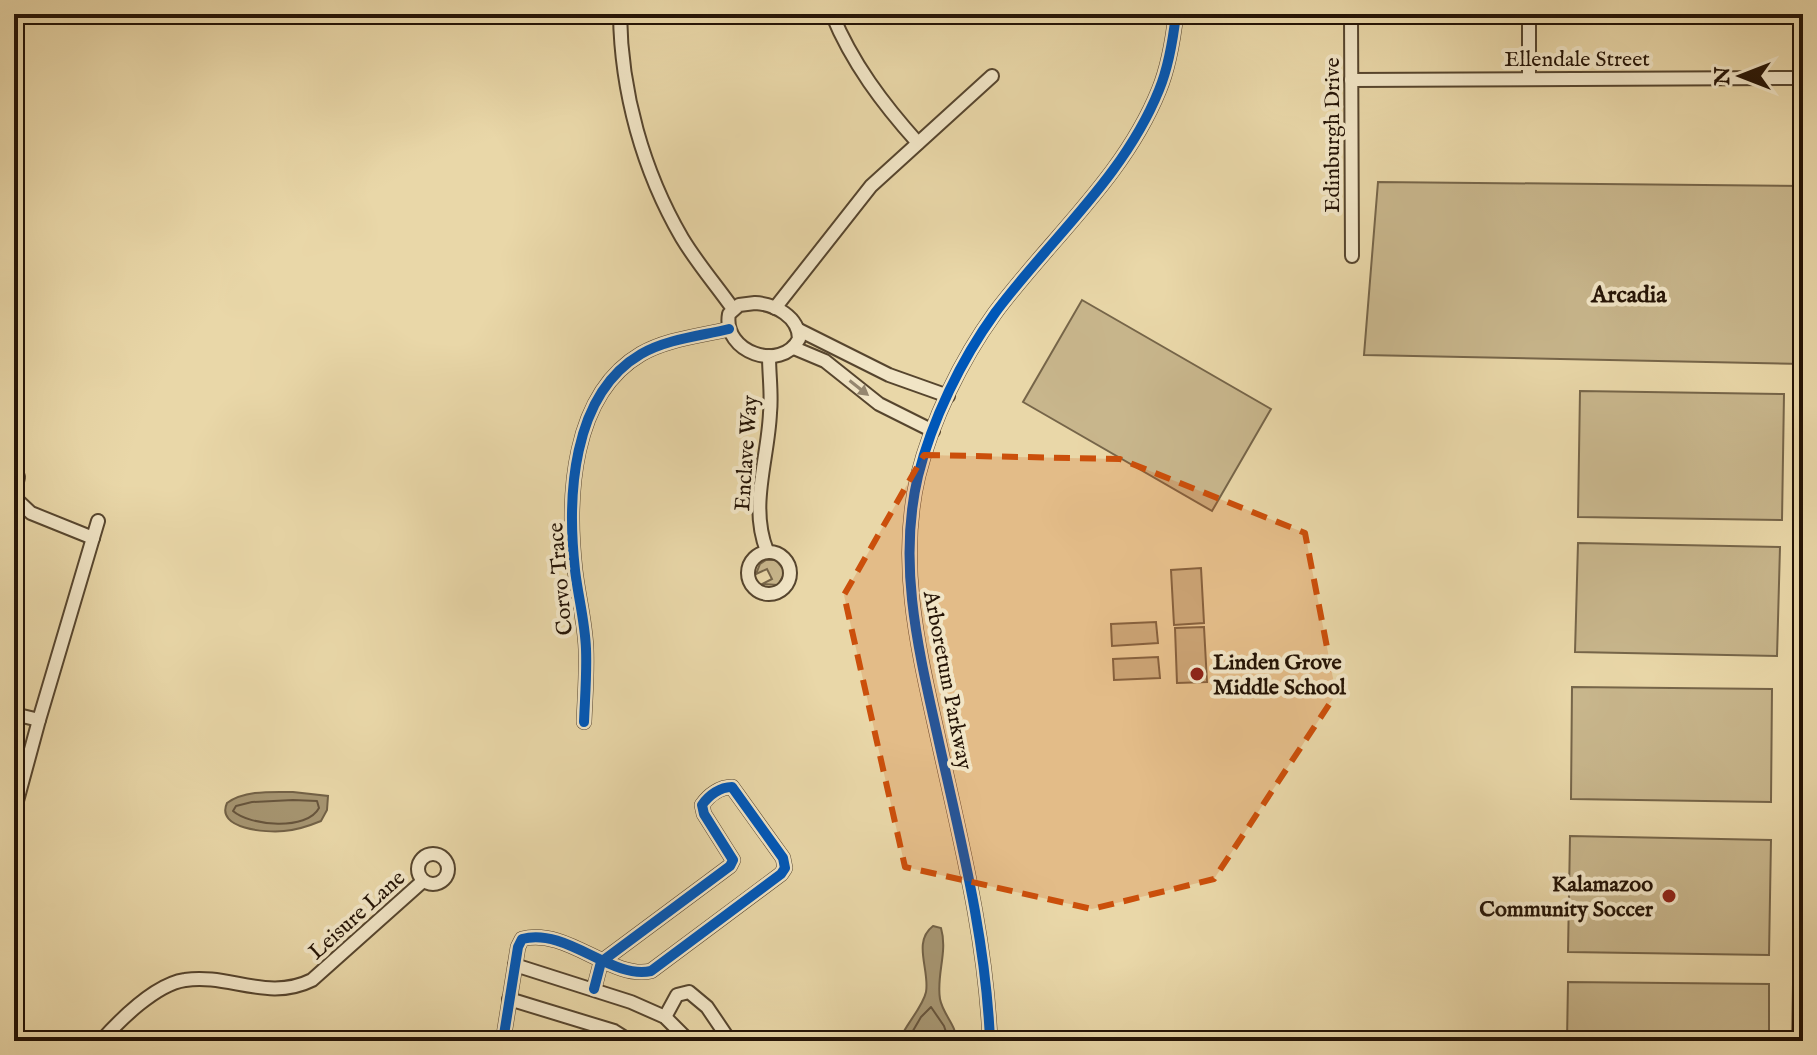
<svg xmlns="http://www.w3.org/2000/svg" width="1817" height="1055" font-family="'IM FELL English',serif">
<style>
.green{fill:#c8b68c;stroke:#766549;stroke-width:2}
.water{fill:#a69571;stroke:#726146;stroke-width:2}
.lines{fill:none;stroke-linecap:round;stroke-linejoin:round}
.shore{stroke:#66543c;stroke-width:2}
.minor-casing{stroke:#56452e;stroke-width:16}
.minor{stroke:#f1e5c6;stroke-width:12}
.cycleway-casing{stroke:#f1e5c6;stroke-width:15}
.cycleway{stroke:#0057b8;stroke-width:10}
.oneway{fill:#958770}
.marked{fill:#cb4f0b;fill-opacity:0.2;stroke:#cb4f0b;stroke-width:6;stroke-dasharray:16 10;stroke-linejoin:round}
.poi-dot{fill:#8f2418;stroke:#f1e5c6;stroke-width:3}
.labels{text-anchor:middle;stroke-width:8;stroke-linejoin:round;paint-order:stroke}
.street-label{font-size:22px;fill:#251406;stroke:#f1e5c6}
.poi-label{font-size:22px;font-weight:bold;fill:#251406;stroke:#f1e5c6;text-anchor:start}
.neighbourhood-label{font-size:24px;font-weight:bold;fill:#251406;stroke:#f1e5c6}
</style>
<rect width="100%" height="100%" fill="#e9d7a8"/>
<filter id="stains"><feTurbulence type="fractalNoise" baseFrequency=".0025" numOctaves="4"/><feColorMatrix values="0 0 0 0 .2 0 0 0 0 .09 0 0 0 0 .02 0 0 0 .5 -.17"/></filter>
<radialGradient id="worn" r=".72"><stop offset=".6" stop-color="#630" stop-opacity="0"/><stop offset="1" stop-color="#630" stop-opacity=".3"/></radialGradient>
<g class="green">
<path d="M 1378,182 L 1803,186 L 1803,364 L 1364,355 Z"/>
<path d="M 1082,300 L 1271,409 L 1212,511 L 1023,402 Z"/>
<path d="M 1580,391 L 1784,394 L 1782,520 L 1578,517 Z"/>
<path d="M 1799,542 L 1803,542 L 1803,661 L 1796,660 Z"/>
<path d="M 1578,543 L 1780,547 L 1777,656 L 1575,652 Z"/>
<path d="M 766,560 L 776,560 L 783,569 L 783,576 L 778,585 L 762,584 L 772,579 L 767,569 L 756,574 L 760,564 Z"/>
<path d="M 1201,568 L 1204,623 L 1174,625 L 1171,570 Z"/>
<path d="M 1156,622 L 1158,643 L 1112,646 L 1111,624 Z"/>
<path d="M 1204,627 L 1207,682 L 1177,683 L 1175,628 Z"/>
<path d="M 1158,657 L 1160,678 L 1114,680 L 1113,659 Z"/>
<path d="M 1798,685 L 1803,685 L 1803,808 L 1795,808 Z"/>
<path d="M 1572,687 L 1772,689 L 1771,802 L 1571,799 Z"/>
<path d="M 1570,836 L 1771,840 L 1769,955 L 1568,952 Z"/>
<path d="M 1796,837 L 1803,837 L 1803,961 L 1794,960 Z"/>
<path d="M 1568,982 L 1769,984 L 1769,1041 L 1567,1041 Z"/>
<path d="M 1793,984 L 1803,984 L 1803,1041 L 1792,1041 Z"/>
</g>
<g class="water">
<path d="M 293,792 L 328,796 L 327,810 L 321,821 C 309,826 297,830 284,831 C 267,833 215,829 227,803 C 245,790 272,792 293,792 Z"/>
<path d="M 933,926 L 941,928 C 948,952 936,975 940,999 C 943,1015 957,1025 956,1041 L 899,1041 C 905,1025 923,1007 926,992 C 930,970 912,942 933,926 Z"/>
</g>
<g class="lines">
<g class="shore">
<path d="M 293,800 L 317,801 L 319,808 C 307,831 250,826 233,811 L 236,806 L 252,802 Z"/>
<path d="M 907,1041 L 921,1017 L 931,1007 L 944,1026 L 949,1041"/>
</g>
<defs>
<g id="minor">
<path d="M 620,14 C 621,92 643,171 682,238 C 697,263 716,285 733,309"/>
<path d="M 832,14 C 852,63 883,104 918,143"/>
<path d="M 1351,14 L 1352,256"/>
<path d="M 1529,78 L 1529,14"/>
<path d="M 1351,80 L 1803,78"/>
<path d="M 755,303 C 775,304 799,317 799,339 C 781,373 722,352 729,314 L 739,305 Z"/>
<path d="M 775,308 L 871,186 L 992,76"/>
<path d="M 799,330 L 889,375 L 948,396"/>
<path d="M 794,348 L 825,361 L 879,404 L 933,431"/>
<path d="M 14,466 L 18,477 L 14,496"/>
<path d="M 14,497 L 31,513 L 93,538"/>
<path d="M 767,551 C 749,506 768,460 770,413 C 772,395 769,375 769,356"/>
<circle cx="769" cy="573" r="21"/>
<path d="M 14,714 L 39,720"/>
<path d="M 584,722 C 585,697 587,673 586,649 C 585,622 578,596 575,570 C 567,498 571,395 641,354 C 667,339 700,336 729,329"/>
<path d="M 14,812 L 39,720 L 98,521"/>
<circle cx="433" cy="869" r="15"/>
<path d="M 515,965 L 631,1002 L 665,1017 L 689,1041"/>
<path d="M 509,999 L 614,1031 L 630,1041"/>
<path d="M 665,1017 L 677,995 L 689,992 L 707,1007 L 730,1041"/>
<path d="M 101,1041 C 120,1020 156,984 185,980 C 228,973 268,1002 312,980 L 423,881"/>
<path d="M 503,1041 L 518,947 L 522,939 C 567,927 611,980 651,971 L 781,874 L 785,868 L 783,858 L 732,787 C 720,787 709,795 702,805 L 704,814 L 733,860 L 730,866 L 601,962 L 594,989"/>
<path d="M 990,1041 C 986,938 960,838 938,738 C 919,652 897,565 918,476 C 932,420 961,360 995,313 C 1050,239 1124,177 1159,90 C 1169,66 1173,40 1176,14"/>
</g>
</defs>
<use href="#minor" class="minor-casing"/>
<use href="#minor" class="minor"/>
<defs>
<g id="cycleway">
<path d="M 584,722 C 585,697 587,673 586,649 C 585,622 578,596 575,570 C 567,498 571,395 641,354 C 667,339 700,336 729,329"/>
<path d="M 503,1041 L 518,947 L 522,939 C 567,927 611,980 651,971 L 781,874 L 785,868 L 783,858 L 732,787 C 720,787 709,795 702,805 L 704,814 L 733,860 L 730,866 L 601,962 L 594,989"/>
<path d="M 990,1041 C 986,938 960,838 938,738 C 919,652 897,565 918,476 C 932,420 961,360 995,313 C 1050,239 1124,177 1159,90 C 1169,66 1173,40 1176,14"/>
</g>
</defs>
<use href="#cycleway" class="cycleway-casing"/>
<use href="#cycleway" class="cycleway"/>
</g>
<defs><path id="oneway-solid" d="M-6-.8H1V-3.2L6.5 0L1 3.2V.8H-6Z" transform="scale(2)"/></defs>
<use class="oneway" href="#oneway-solid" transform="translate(859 388) rotate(38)"/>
<path class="marked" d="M 924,455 L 1120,459 L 1305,533 L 1336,694 L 1214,879 L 1092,909 L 905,867 L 844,595 Z"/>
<g class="poi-dot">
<circle cx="1197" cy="674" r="8"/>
<circle cx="1669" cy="896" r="8"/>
</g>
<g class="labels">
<g class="street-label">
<text x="1577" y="66">Ellendale Street</text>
<text transform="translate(1331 135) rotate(-90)" y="8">Edinburgh Drive</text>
<text transform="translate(745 453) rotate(-86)" y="8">Enclave Way</text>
<text transform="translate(559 579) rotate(-95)" y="8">Corvo Trace</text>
<text transform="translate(949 680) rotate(79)" y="8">Arboretum Parkway</text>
<text transform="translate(356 914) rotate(-42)" y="8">Leisure Lane</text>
</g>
<g class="poi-label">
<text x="1213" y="669">Linden Grove<tspan x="1213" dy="25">Middle School</tspan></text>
<text x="1653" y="891" text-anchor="end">Kalamazoo<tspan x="1653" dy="25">Community Soccer</tspan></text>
</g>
<g class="neighbourhood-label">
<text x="1629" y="302">Arcadia</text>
</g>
</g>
<rect width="1817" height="1055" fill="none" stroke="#e9d7a8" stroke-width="48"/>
<rect x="16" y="16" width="1785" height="1023" fill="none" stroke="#251406" stroke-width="4"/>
<rect x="24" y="24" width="1769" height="1007" fill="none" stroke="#251406" stroke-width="2"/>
<g transform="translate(1741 76) rotate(270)" stroke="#f1e5c6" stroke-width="6" paint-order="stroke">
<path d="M0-6L14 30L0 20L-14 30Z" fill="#251406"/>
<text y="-12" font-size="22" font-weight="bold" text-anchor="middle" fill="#251406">N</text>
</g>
<rect width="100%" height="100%" filter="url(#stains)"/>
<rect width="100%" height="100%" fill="url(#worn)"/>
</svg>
